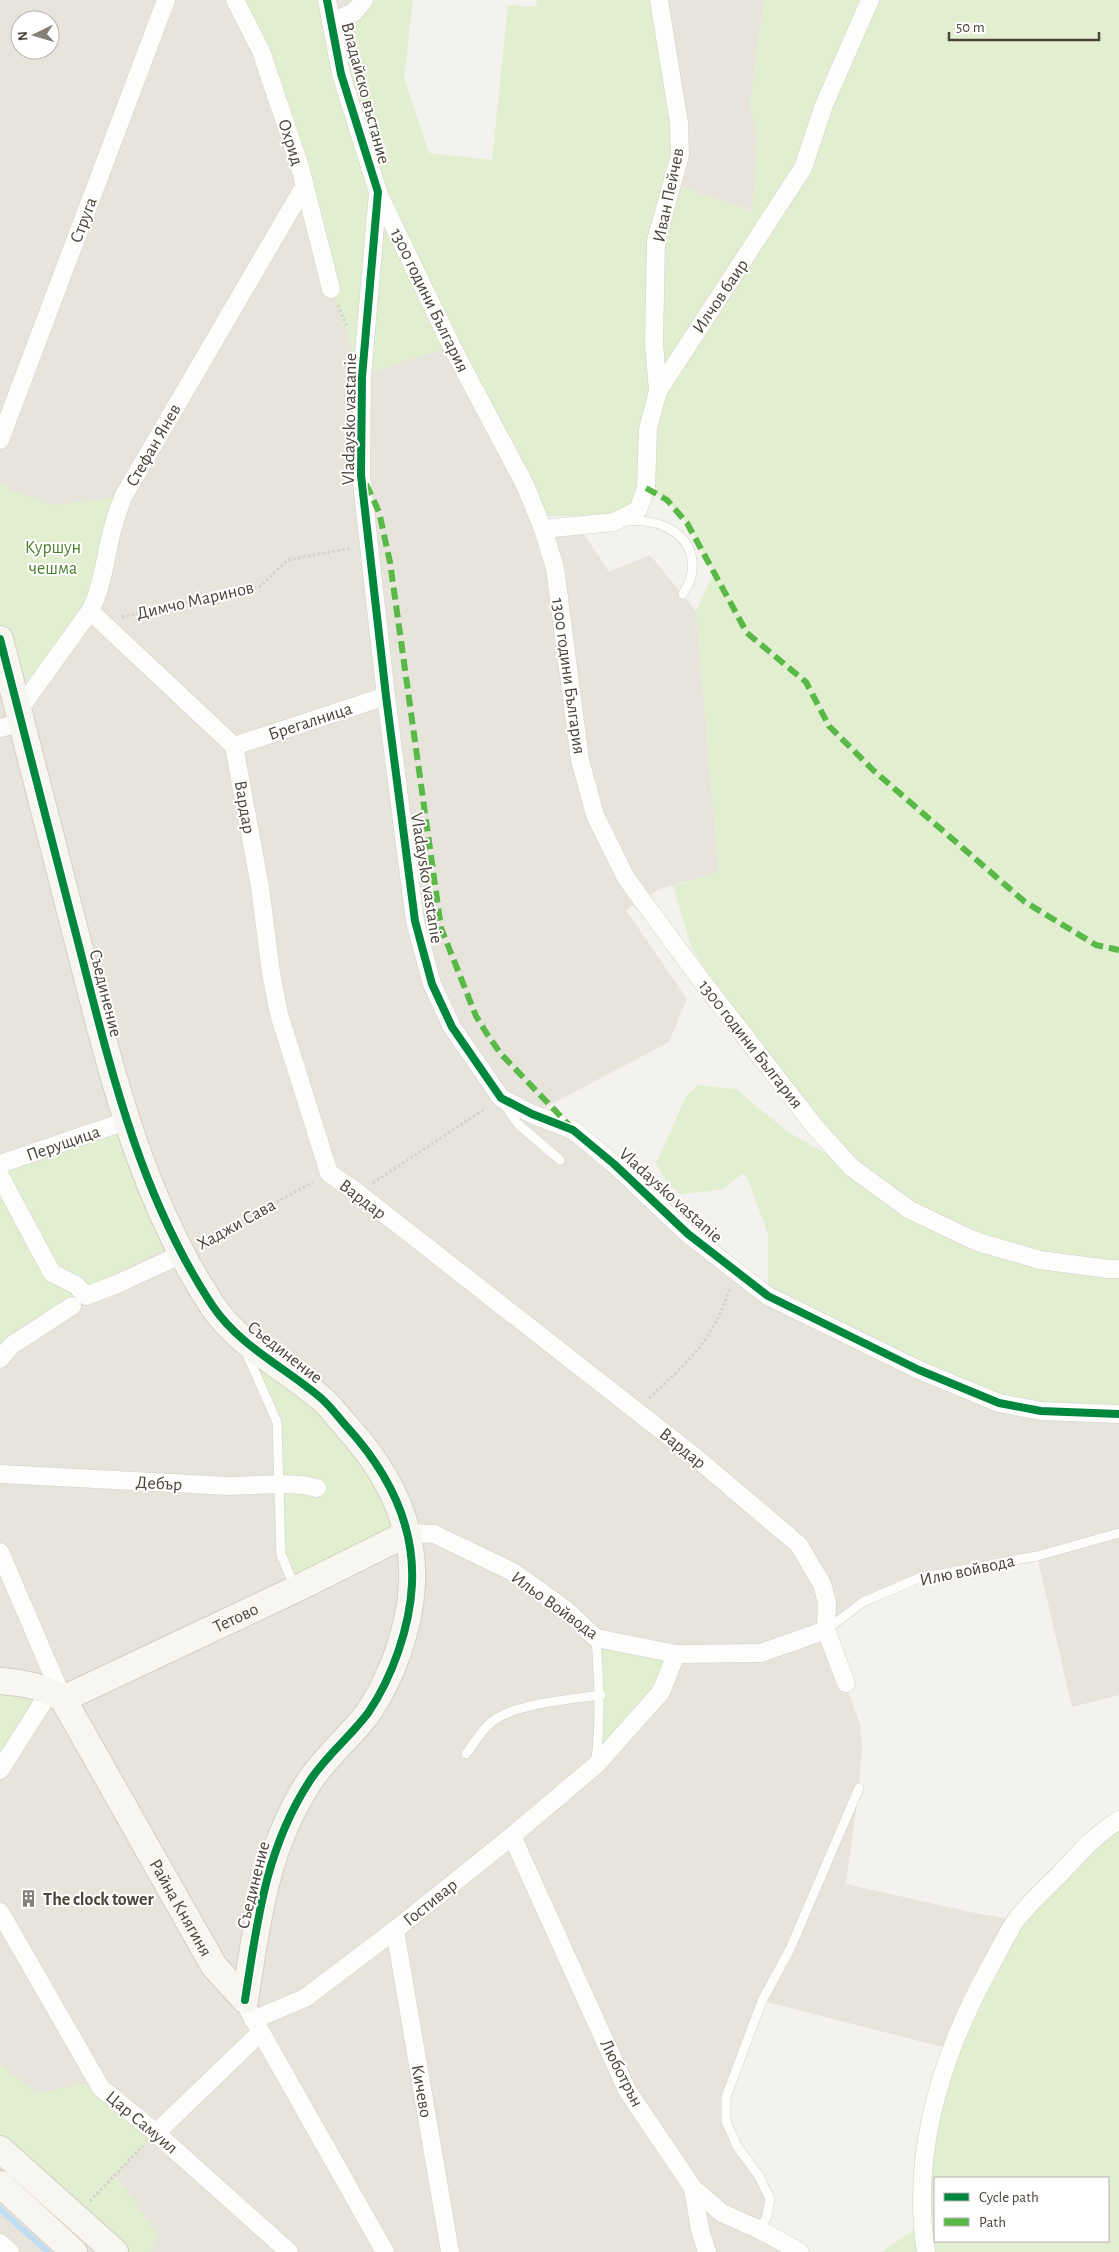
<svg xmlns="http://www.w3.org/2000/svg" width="1119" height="2252" font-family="'Alegreya Sans',sans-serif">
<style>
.residential{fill:#e7e4dc;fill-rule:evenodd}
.green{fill:#e1eecf;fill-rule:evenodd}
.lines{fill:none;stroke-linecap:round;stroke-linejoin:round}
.stream{stroke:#c0ddf1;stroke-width:6}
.lane-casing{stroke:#d2d0cb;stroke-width:10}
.street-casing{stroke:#d2d0cb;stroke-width:19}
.secondary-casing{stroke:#d3cfc5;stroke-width:28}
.path{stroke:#d3d2cc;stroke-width:3;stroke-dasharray:2.5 2.5;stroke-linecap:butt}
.lane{stroke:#fdfdfc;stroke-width:9}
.street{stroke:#fdfdfc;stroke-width:18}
.secondary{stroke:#f7f6f1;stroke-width:26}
.quiet{stroke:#58b947;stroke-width:6;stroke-dasharray:12 6;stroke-linecap:butt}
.cycleway-casing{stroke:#fff;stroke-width:11}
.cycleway{stroke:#00873e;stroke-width:8}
.labels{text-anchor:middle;stroke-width:4;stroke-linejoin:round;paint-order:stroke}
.street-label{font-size:18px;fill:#4b4439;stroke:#fff}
.park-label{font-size:18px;fill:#4a7f2a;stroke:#fff}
.poi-label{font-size:18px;font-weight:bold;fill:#4b4439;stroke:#fff;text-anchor:start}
</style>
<rect width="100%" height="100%" fill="#f4f2ee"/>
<g class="residential">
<path d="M 0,0 L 364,0 L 543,531 L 578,525 L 609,572 L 650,555 L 696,611 L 719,872 L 660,889 L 626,910 L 687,999 L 669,1042 L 533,1114 L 573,1130 L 768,1296 L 1119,1414 L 1119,1695 L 1072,1707 L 1037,1556 L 891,1589 L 826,1630 L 860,1724 L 862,1746 L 859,1788 L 846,1884 L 970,1912 L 1016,1920 L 950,2049 L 763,2001 L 726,2097 L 726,2121 L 770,2199 L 760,2230 L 800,2252 L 0,2252 ZM 20,20 L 50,20 L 50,50 L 20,50 Z"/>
<path d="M 659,0 L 764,0 L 750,105 L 758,135 L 753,211 L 672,184 Z"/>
</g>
<g class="green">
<path d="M 235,0 L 327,0 L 331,22 L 364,0 L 413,0 L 404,78 L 429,153 L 492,160 L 508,5 L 536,7 L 537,0 L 659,0 L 679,123 L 672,184 L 752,211 L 758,135 L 750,105 L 764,0 L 1119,0 L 1119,1414 L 999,1403 L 768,1296 L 768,1234 L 749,1182 L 744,1173 L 721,1190 L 680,1194 L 667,1182 L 656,1163 L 686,1097 L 697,1085 L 736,1089 L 788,1132 L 849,1166 L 711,980 L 691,946 L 673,886 L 719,872 L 696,611 L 713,573 L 687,523 L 667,500 L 641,484 L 631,508 L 609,516 L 547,516 L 525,485 L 452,347 L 401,362 L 362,377 L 331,289 L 305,185 Z"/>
<path d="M 0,482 L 14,491 L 50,505 L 123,497 L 96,600 L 18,711 L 0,639 Z"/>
<path d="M 122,1130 L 175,1244 L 87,1287 L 14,1331 L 0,1346 L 0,1172 Z"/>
<path d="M 242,1341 L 323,1400 L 408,1533 L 298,1588 L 281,1554 L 277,1422 Z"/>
<path d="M 596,1638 L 676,1654 L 661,1692 L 596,1765 Z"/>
<path d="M 0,1681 L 50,1691 L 0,1770 Z"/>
<path d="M 1119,1820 L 1119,2252 L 882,2252 L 921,2224 L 935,2097 L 1016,1920 ZM 935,2178 L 1108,2178 L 1108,2241 L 935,2241 Z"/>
<path d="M 0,2064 L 37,2093 L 82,2084 L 101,2088 L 156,2132 L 116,2176 L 158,2234 L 151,2252 L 115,2252 L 0,2149 Z"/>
</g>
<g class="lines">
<path class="stream" d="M 0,2209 L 48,2252"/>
<defs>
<g id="lane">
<path d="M 626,521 C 661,518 700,535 691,577 C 690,583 685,589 683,594"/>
<path d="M 503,1103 L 518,1124 L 560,1160"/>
<path d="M 246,1352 L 277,1422 L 281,1554 L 289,1574 L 296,1586"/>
<path d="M 826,1630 L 863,1602 L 919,1578 L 1037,1556 L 1119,1533"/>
<path d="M 596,1638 C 599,1680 601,1719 596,1760"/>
<path d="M 466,1754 C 476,1741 484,1725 499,1717 C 524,1703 572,1699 601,1695"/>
<path d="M 760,2230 L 767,2216 L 770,2199 L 759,2176 L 737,2146 L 726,2121 L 726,2097 L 762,2001 L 790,1949 L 859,1788"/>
</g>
<g id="street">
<path d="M 235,0 L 261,51 L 300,167 L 331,289"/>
<path d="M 327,0 L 341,74 L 378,192 L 362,377 L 361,475 L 386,696 L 415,921 L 432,984 L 452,1027 L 501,1098 L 532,1114 L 573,1130 L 614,1164 L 688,1234 L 768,1296 L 919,1370 L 999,1403 L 1041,1411 L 1119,1414"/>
<path d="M 331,22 L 354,12 L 364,0"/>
<path d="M 378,193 L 452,347 L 525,485 L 543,529 L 555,568 L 580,760 L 595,815 L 626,878 L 698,976 L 815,1127 L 851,1167 L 910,1210 L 975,1241 L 1040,1260 L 1108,1269 L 1119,1269"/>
<path d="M 658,391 L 654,344 L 656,241 L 680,155 L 679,123 L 659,0"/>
<path d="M 0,440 L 166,0"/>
<path d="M 543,529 L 614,522 L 638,510 L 646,488 L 648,429 L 658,391 L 803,168 L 824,105 L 870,0"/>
<path d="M 90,611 L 234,746 L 260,887 L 271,973 L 279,1014 L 329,1173 L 358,1193 L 694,1456 L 799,1545 L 822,1584 L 827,1602 L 826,1630 L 846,1683"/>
<path d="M 18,711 L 90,611 C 103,586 105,558 112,531 C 115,519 119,508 123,497 L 305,185"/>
<path d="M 0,728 L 22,723"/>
<path d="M 234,746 L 386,696"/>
<path d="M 0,1164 L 126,1121"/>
<path d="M 0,1176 L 52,1273 L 76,1285 L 86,1296 L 117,1284 L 182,1254"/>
<path d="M 0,1359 L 12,1345 L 72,1306"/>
<path d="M 0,1474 L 229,1486 L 280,1484 L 303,1485 L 317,1488"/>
<path d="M 408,1533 L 434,1534 L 513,1572 L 565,1609 L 596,1638 L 676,1654 L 761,1653 L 826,1630"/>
<path d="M 0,1552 L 63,1699"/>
<path d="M 0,1770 L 50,1691"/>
<path d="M 512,1836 L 627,2090 L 693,2188 L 722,2213 L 760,2230 L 800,2252"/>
<path d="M 0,1912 L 101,2088 L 156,2133 L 289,2252"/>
<path d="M 395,1930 L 450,2252"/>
<path d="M 249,2011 L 385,2252"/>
<path d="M 253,2020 L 305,1998 L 395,1930 L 512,1836 L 596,1765 L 661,1692 L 676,1654"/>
<path d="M 156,2133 L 260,2033"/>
<path d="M 693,2188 L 700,2230 L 707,2252"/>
<path d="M 0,2243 L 10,2252"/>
<path d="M 926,2252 C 910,2150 943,2051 992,1963 C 1000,1949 1007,1933 1016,1920 C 1029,1903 1046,1888 1061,1873 C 1081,1851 1094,1836 1119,1820"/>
</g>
<g id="secondary">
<path d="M 0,639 C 26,740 52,841 78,942 C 110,1067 140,1196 212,1305 C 240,1347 285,1367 322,1399 C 331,1407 339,1418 347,1427 C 387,1471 415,1523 412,1584 C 410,1627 392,1678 368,1713 C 350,1737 325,1757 309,1782 C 265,1850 257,1923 245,2000"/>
<path id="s1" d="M 0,1681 C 24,1683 43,1686 63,1699 L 214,1966 L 245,2000"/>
<path id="s2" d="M 63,1699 L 298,1588 L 408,1533"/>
<path d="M 0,2149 L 115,2252"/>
<path d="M 0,2184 L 74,2252"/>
</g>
</defs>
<use href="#lane" class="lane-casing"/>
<use href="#street" class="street-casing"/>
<use href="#secondary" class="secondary-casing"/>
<g class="path">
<path d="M 338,305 L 347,327"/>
<path d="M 122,617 L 259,587 L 288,560 L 351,548"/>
<path d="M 373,1183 L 486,1108"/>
<path d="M 202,1243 L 313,1182"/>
<path d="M 649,1398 C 688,1362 713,1341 730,1288"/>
<path d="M 90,2201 L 143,2146"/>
</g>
<use href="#lane" class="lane"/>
<use href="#street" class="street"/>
<use href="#secondary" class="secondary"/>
<g class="quiet">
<path d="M 366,484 L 379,512 L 390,562 L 441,928 L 476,1016 L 487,1034 L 501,1054 L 569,1125"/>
<path d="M 646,488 L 667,500 L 687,523 L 747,633 L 806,682 L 829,726 L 873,770 L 1025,902 L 1096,945 L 1119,950"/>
</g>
<defs>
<g id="cycleway">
<path d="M 327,0 L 341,74 L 378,192 L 362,377 L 361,475 L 386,696 L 415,921 L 432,984 L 452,1027 L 501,1098 L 532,1114 L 573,1130 L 614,1164 L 688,1234 L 768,1296 L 919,1370 L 999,1403 L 1041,1411 L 1119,1414"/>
<path d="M 0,639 C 26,740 52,841 78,942 C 110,1067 140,1196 212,1305 C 240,1347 285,1367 322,1399 C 331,1407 339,1418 347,1427 C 387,1471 415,1523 412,1584 C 410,1627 392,1678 368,1713 C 350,1737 325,1757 309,1782 C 265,1850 257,1923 245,2000"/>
</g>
</defs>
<use href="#cycleway" class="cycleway-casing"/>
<use href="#cycleway" class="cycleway"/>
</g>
<defs>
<symbol id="building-bare" viewBox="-9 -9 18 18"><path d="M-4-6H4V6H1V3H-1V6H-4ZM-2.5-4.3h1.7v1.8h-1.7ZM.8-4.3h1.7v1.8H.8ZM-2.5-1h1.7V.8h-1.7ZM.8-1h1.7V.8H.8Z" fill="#868178" stroke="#fff" stroke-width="2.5" paint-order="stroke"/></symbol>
</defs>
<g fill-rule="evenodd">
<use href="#building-bare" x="16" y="1886" width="25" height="25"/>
</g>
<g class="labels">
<g class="street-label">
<text transform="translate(366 93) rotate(75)" y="6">Владайско въстание</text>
<text transform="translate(291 142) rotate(72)" y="6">Охрид</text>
<text transform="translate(668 195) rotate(-78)" y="6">Иван Пейчев</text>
<text transform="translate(83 220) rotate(-69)" y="6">Струга</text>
<text transform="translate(720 296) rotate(-56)" y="6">Илчов баир</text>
<text transform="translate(430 300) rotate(64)" y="6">1300 години България</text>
<text transform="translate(349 419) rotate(-89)" y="6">Vladaysko vastanie</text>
<text transform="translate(153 445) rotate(-60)" y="6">Стефан Янев</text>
<text transform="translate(195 600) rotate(-13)" y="6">Димчо Маринов</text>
<text transform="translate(569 676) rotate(82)" y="6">1300 години България</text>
<text transform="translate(310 721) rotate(-18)" y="6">Брегалница</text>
<text transform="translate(245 807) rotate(80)" y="6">Вардар</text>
<text transform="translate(427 878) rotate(81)" y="6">Vladaysko vastanie</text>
<text transform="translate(106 993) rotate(76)" y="6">Съединение</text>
<text transform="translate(751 1044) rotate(52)" y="6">1300 години България</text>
<text transform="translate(63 1143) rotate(-19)" y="6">Перущица</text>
<text transform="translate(671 1195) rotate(42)" y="6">Vladaysko vastanie</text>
<text transform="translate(363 1199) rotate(37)" y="6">Вардар</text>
<text transform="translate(236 1224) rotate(-29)" y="6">Хаджи Сава</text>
<text transform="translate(285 1352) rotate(38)" y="6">Съединение</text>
<text transform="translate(683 1448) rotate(39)" y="6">Вардар</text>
<text transform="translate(159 1483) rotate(3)" y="6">Дебър</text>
<text transform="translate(967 1570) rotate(-12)" y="6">Илю войвода</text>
<text transform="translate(555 1605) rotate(36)" y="6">Ильо Войвода</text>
<text dy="6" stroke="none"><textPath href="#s2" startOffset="191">Тетово</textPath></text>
<text transform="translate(253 1885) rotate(-76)" y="6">Съединение</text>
<text transform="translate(430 1902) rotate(-39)" y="6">Гостивар</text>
<text dy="6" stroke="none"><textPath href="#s1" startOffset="306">Райна Княгиня</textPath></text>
<text transform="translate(622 2073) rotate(63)" y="6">Люботрън</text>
<text transform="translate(422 2091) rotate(80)" y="6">Кичево</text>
<text transform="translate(142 2122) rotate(40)" y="6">Цар Самуил</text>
</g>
<g class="park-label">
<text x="53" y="553">Куршун<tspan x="53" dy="21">чешма</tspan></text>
</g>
<g class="poi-label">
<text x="43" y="1905">The clock tower</text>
</g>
</g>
<rect x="934" y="2177" width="175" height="65" fill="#ffffff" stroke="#b7b4b0"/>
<rect x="944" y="2193" width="25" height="8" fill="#00873e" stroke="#b7b4b0"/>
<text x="979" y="2202" font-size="15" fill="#4b4439">Cycle path</text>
<rect x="944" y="2218" width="25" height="8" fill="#58b947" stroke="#b7b4b0"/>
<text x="979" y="2227" font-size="15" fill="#4b4439">Path</text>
<g transform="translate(35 35) rotate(265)"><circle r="24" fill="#ffffff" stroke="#b7b4b0"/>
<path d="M0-4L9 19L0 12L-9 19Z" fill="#868178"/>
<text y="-8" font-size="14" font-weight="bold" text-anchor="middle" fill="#4b4439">N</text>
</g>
<path d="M949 32v8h150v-8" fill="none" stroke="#4b4439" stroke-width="2.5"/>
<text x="956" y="32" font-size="15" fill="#4b4439" stroke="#ffffff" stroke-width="4" paint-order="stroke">50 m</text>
</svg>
